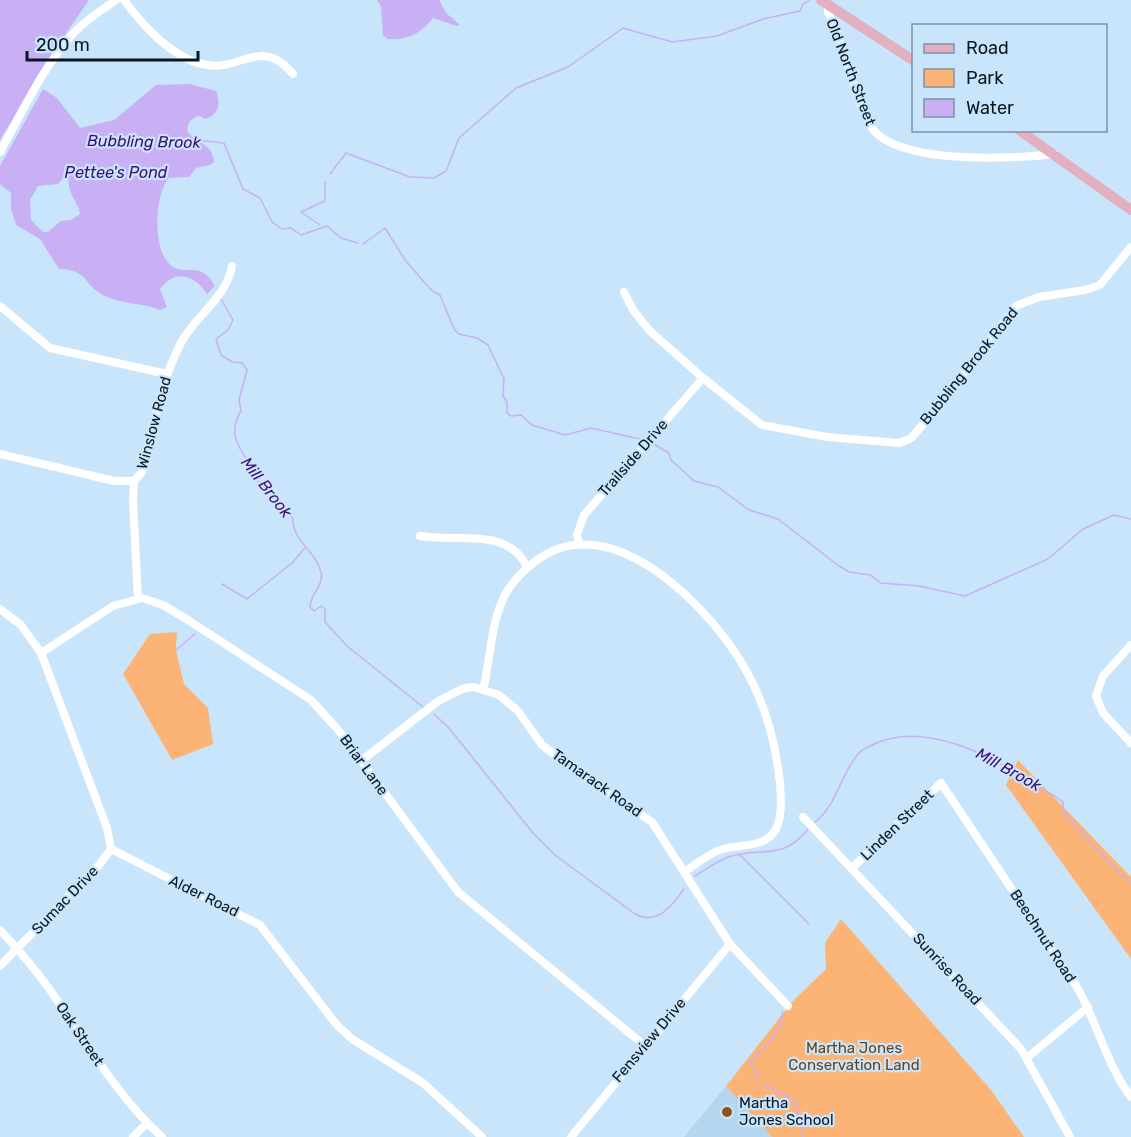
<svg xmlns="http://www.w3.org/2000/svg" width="1131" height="1137" font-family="Rubik,sans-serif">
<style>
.built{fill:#b5d6ef}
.green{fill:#fcb476}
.water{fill:#c9b0f5;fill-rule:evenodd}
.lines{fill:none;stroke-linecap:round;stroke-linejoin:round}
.stream{stroke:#c9b0f5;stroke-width:1.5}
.minor{stroke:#fff;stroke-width:8}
.major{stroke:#e3b0c0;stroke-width:10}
.poi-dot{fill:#8f5312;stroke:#c8e5fb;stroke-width:2}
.labels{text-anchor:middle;stroke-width:4.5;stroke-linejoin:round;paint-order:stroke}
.street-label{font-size:15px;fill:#0a1721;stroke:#c8e5fb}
.park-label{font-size:15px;fill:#6b421b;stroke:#c8e5fb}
.poi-label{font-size:15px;fill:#0a1721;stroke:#c8e5fb;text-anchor:start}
.water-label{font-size:16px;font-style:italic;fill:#420c73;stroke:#c8e5fb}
</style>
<rect width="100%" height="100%" fill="#c8e5fb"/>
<path class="built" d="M 726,1086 L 772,1137 L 684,1137 Z"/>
<g class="green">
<path d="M 177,632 L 176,650 L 184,684 L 208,708 L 213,744 L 172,760 L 123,674 L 150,634 Z"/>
<path d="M 1018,760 L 1131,877 L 1131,959 L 1006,785 Z"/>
<path d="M 841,919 L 991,1090 L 1024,1137 L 772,1137 L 726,1086 L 792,1002 L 826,969 L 825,943 Z"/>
</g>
<g class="water">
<path d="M 0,0 L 89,0 L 45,64 L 0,140 Z"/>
<path d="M 377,0 L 439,0 L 446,13 L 460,25 L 457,26 L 433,18 C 421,33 408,41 387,39 L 383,35 L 381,6 Z"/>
<path d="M 190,84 L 216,91 C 221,105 219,114 205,119 L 200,116 C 191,118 188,122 187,131 C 196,144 213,143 214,162 L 210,165 L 196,168 L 189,177 L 169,178 C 154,194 152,253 172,266 C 186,277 200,259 215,286 L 207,294 C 194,274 175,269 160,289 L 167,307 L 160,310 C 142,302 122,305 105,296 C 82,285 90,270 59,269 L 40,239 L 16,225 L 11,209 L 11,193 L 0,184 L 0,166 L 43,89 L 57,98 L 80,128 L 114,120 L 156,85 ZM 64,177 L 69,180 C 67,193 78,201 80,214 L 71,220 L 61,221 L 48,232 L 43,232 L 31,220 L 30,200 L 38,186 L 58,184 Z"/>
</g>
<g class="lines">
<g class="stream">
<path d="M 197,140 L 224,143 L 243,189 L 260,198 L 272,222 L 282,229 L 291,228 L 301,235 L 327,226 L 341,238 L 358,243"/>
<path d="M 330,174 L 346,153 L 410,177 L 434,178 L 446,171 L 459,138 L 516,88 L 568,67 L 623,28 L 672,42 L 717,36 L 763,19 L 800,11 L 803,4 L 809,1"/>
<path d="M 320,225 L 301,212 L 325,201 L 325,182"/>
<path d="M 363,244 L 385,228 L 405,260 L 431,290 L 440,295 L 454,329 L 459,334 L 477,338 L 488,345 L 504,379 L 503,396 L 507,402 L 507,413 L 511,416 L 521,415 L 532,425 L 565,435 L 591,428 L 644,440"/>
<path d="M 221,299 L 233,320 L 228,330 L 216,339 L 221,355 L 232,362 L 242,363 L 247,370 L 239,400 L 241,411 C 228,432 237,445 249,463 C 254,469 255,478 260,484 C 271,497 283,506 293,519 C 292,541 316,551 321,572 C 324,586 310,594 310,607 L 314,611 L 321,606 L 325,609 L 325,622 L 347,646 L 423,707"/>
<path d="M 655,445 L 669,453 L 671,460 L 694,481 L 718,487 L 749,510 L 778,519 L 839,566 L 849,572 L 870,575 L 881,583 L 919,586 L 965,596 L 1048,559 L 1083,529 L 1114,515 L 1131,519"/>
<path d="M 222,584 L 247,599 L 292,563 L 305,548"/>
<path d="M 176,650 L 195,634"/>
<path d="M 434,714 L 449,728 L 533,833 L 555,855 L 635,914 C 657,926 672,906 684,889"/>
<path d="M 815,822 C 838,804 840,774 859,753 C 862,749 869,747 874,744 C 933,716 1016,770 1063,802 L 1064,814 L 1117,871 L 1131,883"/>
<path d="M 740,855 L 809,924"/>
<path d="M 695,876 C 705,870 717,861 728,857 C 762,846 782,862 808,829"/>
<path d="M 757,1079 L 756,1070 L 750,1063 C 760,1049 788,1029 782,1012"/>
<path d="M 762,1084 L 795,1100 L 803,1137"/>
</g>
<g class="minor">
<path d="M 124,0 C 143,26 174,60 207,65 C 241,71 261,36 293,74"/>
<path d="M 828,5 L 828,12 C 846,47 851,88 869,123 C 889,166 1014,159 1055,154"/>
<path d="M 0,152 C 22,113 42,68 73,34 C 85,20 101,11 116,0"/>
<path d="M 624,292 L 633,310 L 649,330 L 703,378 L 762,425 L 827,437 L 900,443 L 911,438 L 928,419 L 1016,306 L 1039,297 L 1085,290 L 1100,285 L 1131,247"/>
<path d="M 0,306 L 50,348 L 167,374"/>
<path d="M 0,454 L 114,481 L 134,481"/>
<path d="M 420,536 C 456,543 508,526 527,567"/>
<path d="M 579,544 L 577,535 L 584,515 L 703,378"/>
<path d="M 138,598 L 133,502 L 134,481 L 142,472 C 153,428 160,382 182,341 C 197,314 227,297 232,266"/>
<path d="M 0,609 L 21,625 L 41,653 L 107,828 L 111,849 L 260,925 L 336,1024 L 352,1039 L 423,1083 L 482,1137"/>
<path d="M 1131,645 L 1103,676 L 1096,696 L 1103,713 L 1131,743"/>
<path d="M 41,653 L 113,606 L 142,598 L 163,605 L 188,620 L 311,700 L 340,732 L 458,892 L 644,1045"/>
<path d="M 483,690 C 491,658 490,623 506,593 C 514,579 525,569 537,560 C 613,504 715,612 748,674 C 766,707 776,746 780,783 C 781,797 783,820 774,832 C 764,847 739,845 723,849 C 709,853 696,864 684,872"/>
<path d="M 361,761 L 437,702 L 452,694 L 465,688 L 474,687 L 499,695 L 518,711 L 542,745 L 584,777 L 652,822 L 730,944 L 788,1006"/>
<path d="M 803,817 L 1021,1049 L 1070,1137"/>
<path d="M 852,868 L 941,783 L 1077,987 C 1097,1022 1106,1064 1131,1097"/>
<path d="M 0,930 C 18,949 35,969 50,990 C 86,1040 116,1096 162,1137"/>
<path d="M 0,966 L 99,865 L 111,849"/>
<path d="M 1028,1057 L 1088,1007"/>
<path d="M 133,1137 L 147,1123"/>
<path d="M 571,1137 L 730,944"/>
</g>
<g class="major">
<path d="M 821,0 L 914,61"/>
<path d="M 1019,130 L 1131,210"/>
</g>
</g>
<circle class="poi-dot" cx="727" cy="1112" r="6"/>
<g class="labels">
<g class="street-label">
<text transform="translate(851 72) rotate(69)" y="5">Old North Street</text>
<text transform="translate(969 366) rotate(-51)" y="5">Bubbling Brook Road</text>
<text transform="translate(154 423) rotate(-75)" y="5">Winslow Road</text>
<text transform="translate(633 458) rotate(-49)" y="5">Trailside Drive</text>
<text transform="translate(364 765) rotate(54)" y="5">Briar Lane</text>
<text transform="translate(597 783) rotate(35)" y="5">Tamarack Road</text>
<text transform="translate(897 825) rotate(-44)" y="5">Linden Street</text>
<text transform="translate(204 896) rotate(26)" y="5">Alder Road</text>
<text transform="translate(65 900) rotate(-46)" y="5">Sumac Drive</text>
<text transform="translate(1043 936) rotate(57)" y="5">Beechnut Road</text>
<text transform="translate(947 969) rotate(47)" y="5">Sunrise Road</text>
<text transform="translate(80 1034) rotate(56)" y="5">Oak Street</text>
<text transform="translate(649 1040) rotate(-50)" y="5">Fensview Drive</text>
</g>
<g class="park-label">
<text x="854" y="1053">Martha Jones<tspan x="854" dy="17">Conservation Land</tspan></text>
</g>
<g class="poi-label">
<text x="739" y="1108">Martha<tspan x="739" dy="17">Jones School</tspan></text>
</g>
<g class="water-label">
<text transform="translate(144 141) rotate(1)" y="6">Bubbling Brook</text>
<text x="116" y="178">Pettee's Pond</text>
<text transform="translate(267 487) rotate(52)" y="6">Mill Brook</text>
<text transform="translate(1009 769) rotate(29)" y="6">Mill Brook</text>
</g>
</g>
<rect x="912" y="24" width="195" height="108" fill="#c8e5fb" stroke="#7c93a4" stroke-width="1.5"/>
<rect x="924" y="44" width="30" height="9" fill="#e3b0c0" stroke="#7c93a4" stroke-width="1.5"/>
<text x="966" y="54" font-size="18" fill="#0a1721">Road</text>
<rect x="924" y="69" width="30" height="18" fill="#fcb476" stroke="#7c93a4" stroke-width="1.5"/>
<text x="966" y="84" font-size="18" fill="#0a1721">Park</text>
<rect x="924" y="99" width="30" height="18" fill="#c9b0f5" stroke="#7c93a4" stroke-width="1.5"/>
<text x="966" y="114" font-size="18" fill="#0a1721">Water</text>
<path d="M27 51v9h171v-9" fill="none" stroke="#0a1721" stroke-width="3"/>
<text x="36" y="51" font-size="18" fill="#0a1721" stroke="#c8e5fb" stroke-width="4.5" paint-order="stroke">200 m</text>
</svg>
